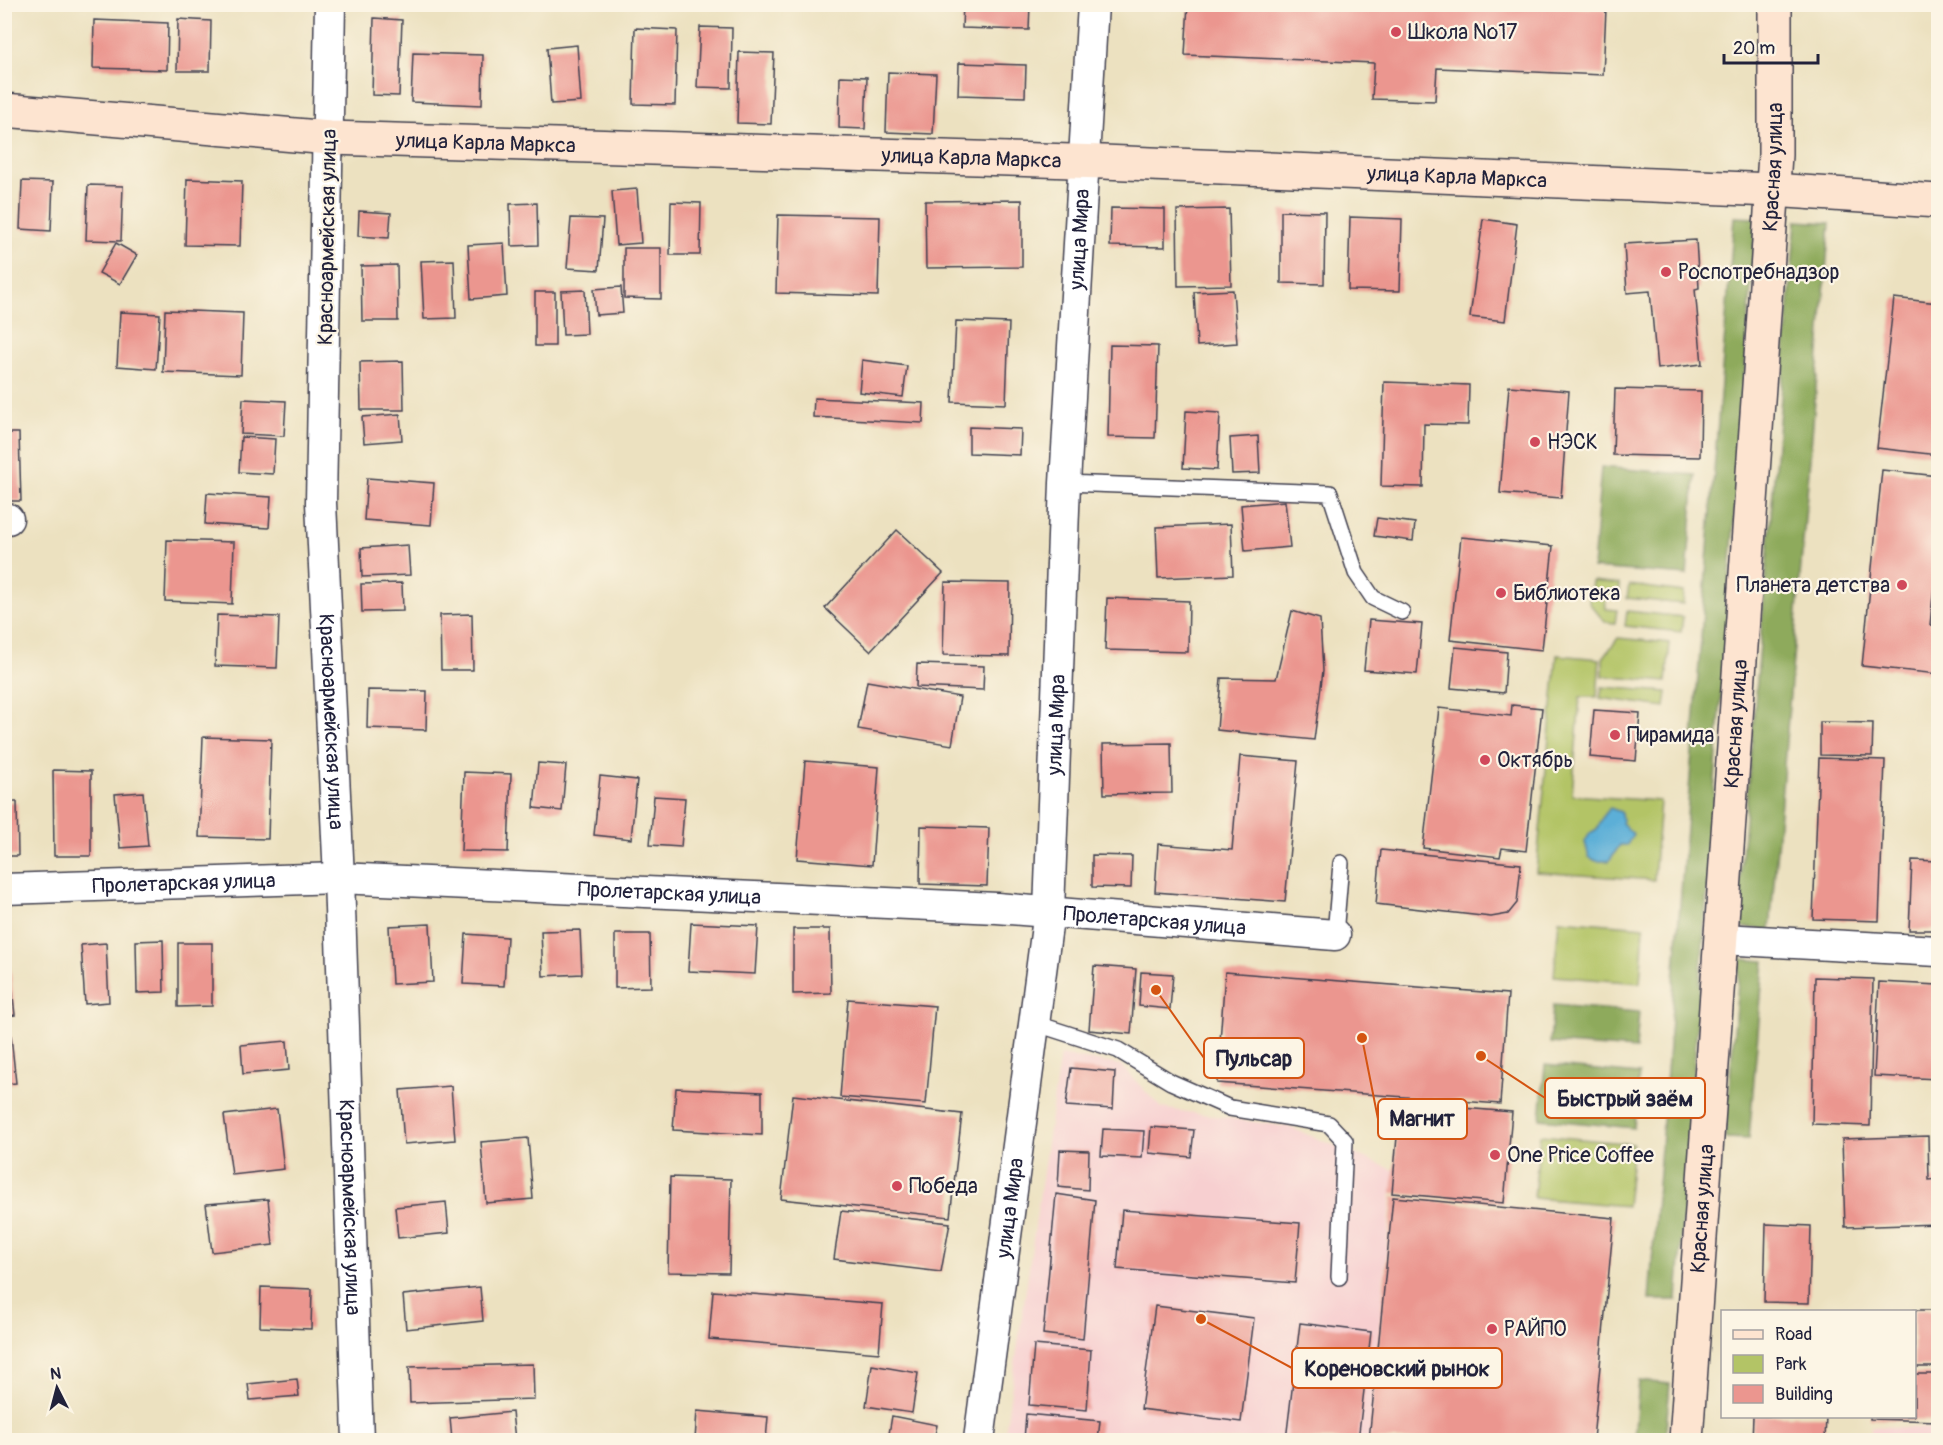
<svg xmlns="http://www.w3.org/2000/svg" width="1943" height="1445" font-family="Pangolin,sans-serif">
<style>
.built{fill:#f7cfd0}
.green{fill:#b3c466;stroke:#6a7350;stroke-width:1.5}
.forest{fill:#8eaa5b;stroke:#58664b;stroke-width:1.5}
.water{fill:#5cafd7;stroke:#3f6889;stroke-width:1.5}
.building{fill:#eb968f}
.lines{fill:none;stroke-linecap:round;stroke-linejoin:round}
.lane-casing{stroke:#403f4f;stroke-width:18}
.street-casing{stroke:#403f4f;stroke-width:33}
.secondary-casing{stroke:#403f4f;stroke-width:36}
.lane{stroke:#fff;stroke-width:15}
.street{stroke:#fff;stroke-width:30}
.secondary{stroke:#fde4d0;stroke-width:33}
.poi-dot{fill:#d1495b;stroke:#fcf5e5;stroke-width:2}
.labels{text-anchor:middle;stroke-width:4.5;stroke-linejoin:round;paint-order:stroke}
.poi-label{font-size:21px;fill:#22223b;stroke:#fcf5e5;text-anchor:start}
.street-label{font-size:21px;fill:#22223b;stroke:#fcf5e5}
.leader{fill:none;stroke:#d45411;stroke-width:2}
.callout-dot{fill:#d45411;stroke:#fcf5e5;stroke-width:2}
.callout{fill:#fcf5e5;stroke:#d45411;stroke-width:2}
.callout-label{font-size:22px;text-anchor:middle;font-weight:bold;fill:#22223b}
</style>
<rect width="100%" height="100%" fill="#fcf5e5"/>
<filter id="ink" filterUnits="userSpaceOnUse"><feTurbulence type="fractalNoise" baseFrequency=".0167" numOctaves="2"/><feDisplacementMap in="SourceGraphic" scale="12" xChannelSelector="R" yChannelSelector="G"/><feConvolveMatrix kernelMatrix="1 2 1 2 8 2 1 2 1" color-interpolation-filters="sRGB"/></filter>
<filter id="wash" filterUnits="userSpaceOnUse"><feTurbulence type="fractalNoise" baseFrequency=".008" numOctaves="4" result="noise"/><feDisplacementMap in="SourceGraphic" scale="24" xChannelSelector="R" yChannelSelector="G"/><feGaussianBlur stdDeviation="1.35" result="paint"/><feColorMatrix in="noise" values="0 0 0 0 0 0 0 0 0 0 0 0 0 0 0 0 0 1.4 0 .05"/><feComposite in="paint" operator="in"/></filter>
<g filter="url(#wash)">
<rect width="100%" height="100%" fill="#ece1c0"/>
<g class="built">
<path d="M 1060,1055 L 1121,1065 L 1161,1108 L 1289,1127 L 1394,1170 L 1369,1440 L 1004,1440 Z"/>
<path d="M 1871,1426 L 1938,1429 L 1938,1440 L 1871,1440 Z"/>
</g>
<g class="green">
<path d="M 1592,581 L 1619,584 L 1620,596 L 1605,596 L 1606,609 L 1617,610 L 1615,623 L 1605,622 L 1589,603 Z"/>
<path d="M 1629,585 L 1684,592 L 1683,604 L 1627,598 Z"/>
<path d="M 1627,611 L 1683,617 L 1681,632 L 1625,626 Z"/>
<path d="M 1618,638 L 1670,643 L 1666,682 L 1603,676 L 1603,658 Z"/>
<path d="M 1557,655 L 1600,659 L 1597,697 L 1580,697 L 1572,795 L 1660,801 L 1654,880 L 1536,872 Z"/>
<path d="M 1602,687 L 1667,692 L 1665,707 L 1600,698 Z"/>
<path d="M 1559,920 L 1644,927 L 1640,983 L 1554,976 Z"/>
<path d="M 1540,1135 L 1633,1144 L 1627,1206 L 1534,1198 Z"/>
</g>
<g class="forest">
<path d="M 1734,217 L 1756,218 L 1677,1300 L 1649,1300 Z"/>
<path d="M 1796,221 L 1830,223 L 1770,930 L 1736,927 Z"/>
<path d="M 1601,467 L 1695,475 L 1687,575 L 1593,568 Z"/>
<path d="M 1740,959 L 1764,961 L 1749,1139 L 1725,1138 Z"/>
<path d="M 1553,1005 L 1639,1012 L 1636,1049 L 1550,1043 Z"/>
<path d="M 1545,1065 L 1639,1074 L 1634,1128 L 1540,1119 Z"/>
<path d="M 1639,1381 L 1670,1384 L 1665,1440 L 1634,1440 Z"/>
</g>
<path class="water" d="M 1610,808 L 1621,812 L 1622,823 L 1633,834 L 1627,845 L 1620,845 L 1609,861 L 1596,861 L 1589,857 L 1585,842 L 1590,833 L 1597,829 L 1604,814 Z"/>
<g id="blocks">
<g class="building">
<path d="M 963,4 L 1030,4 L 1029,30 L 962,28 Z"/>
<path d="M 1188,4 L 1503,4 L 1606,9 L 1603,75 L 1437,68 L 1435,101 L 1372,99 L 1374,63 L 1185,55 Z"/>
<path d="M 374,18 L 402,20 L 399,96 L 372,95 Z"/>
<path d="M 178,19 L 211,21 L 210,71 L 177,71 Z"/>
<path d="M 94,20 L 168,23 L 167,70 L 93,68 Z"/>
<path d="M 700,27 L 732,28 L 731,88 L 697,87 Z"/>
<path d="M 635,28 L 677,30 L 675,105 L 633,104 Z"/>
<path d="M 577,45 L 581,102 L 551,104 L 547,48 Z"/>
<path d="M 739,52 L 774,53 L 771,124 L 737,123 Z"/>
<path d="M 413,53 L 483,55 L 482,105 L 411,102 Z"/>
<path d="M 959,63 L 1026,65 L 1025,97 L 958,95 Z"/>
<path d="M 888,72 L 936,74 L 933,134 L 886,132 Z"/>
<path d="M 840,76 L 867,77 L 865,129 L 839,128 Z"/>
<path d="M 187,179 L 242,181 L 240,246 L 185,245 Z"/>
<path d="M 22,181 L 53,182 L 51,231 L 20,229 Z"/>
<path d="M 88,185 L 123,186 L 121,241 L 86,240 Z"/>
<path d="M 637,189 L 641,243 L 616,245 L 612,191 Z"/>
<path d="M 1022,200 L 1022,267 L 926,268 L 925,201 Z"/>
<path d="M 671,202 L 701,203 L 700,255 L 670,255 Z"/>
<path d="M 537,203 L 538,245 L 511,246 L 510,204 Z"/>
<path d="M 1111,208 L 1165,209 L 1165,247 L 1110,246 Z"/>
<path d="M 1229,209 L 1231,285 L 1178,286 L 1177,210 Z"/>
<path d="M 359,211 L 391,213 L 389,238 L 358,236 Z"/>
<path d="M 1281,211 L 1325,212 L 1324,284 L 1281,283 Z"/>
<path d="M 778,215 L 880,217 L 878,296 L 776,293 Z"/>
<path d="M 1350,217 L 1402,219 L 1400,291 L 1348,290 Z"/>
<path d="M 571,218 L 603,219 L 599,270 L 567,268 Z"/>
<path d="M 1483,219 L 1517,224 L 1505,321 L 1470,317 Z"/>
<path d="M 1696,240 L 1699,288 L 1695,289 L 1702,364 L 1657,369 L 1650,291 L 1627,293 L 1624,244 Z"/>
<path d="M 116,243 L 137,255 L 120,284 L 99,273 Z"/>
<path d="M 504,243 L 507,296 L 471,299 L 468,245 Z"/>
<path d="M 624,248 L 661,248 L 661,299 L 624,298 Z"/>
<path d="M 454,260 L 456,318 L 424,319 L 421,261 Z"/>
<path d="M 397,265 L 398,321 L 362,321 L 361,266 Z"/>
<path d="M 621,287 L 623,313 L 596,315 L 594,289 Z"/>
<path d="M 585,290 L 587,334 L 563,335 L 561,291 Z"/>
<path d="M 1233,290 L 1237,343 L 1197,346 L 1194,292 Z"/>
<rect x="535" y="292" width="20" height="54"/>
<path d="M 1894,298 L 1938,303 L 1938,455 L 1877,448 Z"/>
<path d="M 165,310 L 243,313 L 241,375 L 163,372 Z"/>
<path d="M 120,312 L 160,314 L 156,369 L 117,366 Z"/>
<path d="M 956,321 L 1009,323 L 1006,404 L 952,402 Z"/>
<path d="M 1110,345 L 1158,346 L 1155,438 L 1108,437 Z"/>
<path d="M 862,360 L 907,366 L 903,397 L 859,392 Z"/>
<path d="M 403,361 L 404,410 L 361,410 L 360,362 Z"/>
<path d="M 1384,382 L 1469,385 L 1468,425 L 1424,424 L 1423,487 L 1381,486 Z"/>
<path d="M 1509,386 L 1569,391 L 1561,498 L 1500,493 Z"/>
<path d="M 1615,389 L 1701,391 L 1700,457 L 1613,455 Z"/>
<path d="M 814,398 L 924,403 L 923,423 L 813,417 Z"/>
<path d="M 243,399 L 286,401 L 284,436 L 241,434 Z"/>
<path d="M 1186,411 L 1220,413 L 1217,470 L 1183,468 Z"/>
<path d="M 400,414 L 402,440 L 364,443 L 362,417 Z"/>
<path d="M 969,427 L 1021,429 L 1020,455 L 969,453 Z"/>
<path d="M 4,433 L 19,433 L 21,501 L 4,501 Z"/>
<path d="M 1258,436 L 1260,473 L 1232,474 L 1230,438 Z"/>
<path d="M 241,437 L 275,439 L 273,474 L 239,472 Z"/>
<path d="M 1882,470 L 1938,476 L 1938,546 L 1930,625 L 1938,626 L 1938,674 L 1862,666 Z"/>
<path d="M 367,478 L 434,483 L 431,525 L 364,520 Z"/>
<path d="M 207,493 L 271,497 L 269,528 L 205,524 Z"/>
<path d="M 1285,501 L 1290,547 L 1245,551 L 1241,505 Z"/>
<path d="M 1377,518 L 1415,523 L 1413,541 L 1374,536 Z"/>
<path d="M 1231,524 L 1233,575 L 1158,578 L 1156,527 Z"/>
<path d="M 897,530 L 943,573 L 870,651 L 825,608 Z"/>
<path d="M 1461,537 L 1553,546 L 1542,650 L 1450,640 Z"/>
<path d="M 167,540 L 234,542 L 232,604 L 165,601 Z"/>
<path d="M 408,545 L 410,575 L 362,577 L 361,548 Z"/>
<path d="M 945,582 L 1010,583 L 1009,656 L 943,655 Z"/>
<path d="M 402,583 L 403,611 L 362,612 L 361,584 Z"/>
<path d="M 1107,598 L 1189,601 L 1188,652 L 1105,650 Z"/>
<path d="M 1292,611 L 1320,619 L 1323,671 L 1314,740 L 1217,730 L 1221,678 L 1276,679 Z"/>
<path d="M 472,614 L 473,670 L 441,670 L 440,615 Z"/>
<path d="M 217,615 L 279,617 L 277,668 L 215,666 Z"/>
<path d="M 1369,620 L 1422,624 L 1417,674 L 1364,670 Z"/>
<path d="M 1455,647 L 1507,652 L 1504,693 L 1451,688 Z"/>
<path d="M 917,664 L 984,666 L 983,690 L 916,687 Z"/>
<path d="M 867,681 L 960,697 L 952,745 L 858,729 Z"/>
<path d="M 368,690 L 427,691 L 426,730 L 367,728 Z"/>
<path d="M 1512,705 L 1542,708 L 1526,851 L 1502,848 L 1500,857 L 1423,848 L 1439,708 L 1511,716 Z"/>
<path d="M 1594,710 L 1640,713 L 1636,761 L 1590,757 Z"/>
<path d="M 1820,722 L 1873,723 L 1872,756 L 1820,755 Z"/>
<path d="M 203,737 L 271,739 L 268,839 L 199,837 Z"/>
<path d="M 1171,743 L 1172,793 L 1104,794 L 1103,744 Z"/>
<path d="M 1240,756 L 1298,761 L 1285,902 L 1155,892 L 1158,844 L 1232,850 Z"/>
<path d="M 1819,758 L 1885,760 L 1879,921 L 1813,919 Z"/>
<path d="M 805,761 L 879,767 L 872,865 L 797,859 Z"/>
<path d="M 538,763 L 566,765 L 562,811 L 534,808 Z"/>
<path d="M 53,770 L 91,771 L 91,856 L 54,856 Z"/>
<path d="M 464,772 L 511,774 L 508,852 L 461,851 Z"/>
<path d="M 600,776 L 637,780 L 631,839 L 594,835 Z"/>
<path d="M 143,792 L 148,846 L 120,848 L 115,794 Z"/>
<path d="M 654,796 L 685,798 L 681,847 L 650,845 Z"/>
<path d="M 4,802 L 17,802 L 18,856 L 4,856 Z"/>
<path d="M 921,826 L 989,828 L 987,886 L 920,884 Z"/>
<path d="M 1381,850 L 1521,864 L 1517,903 L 1508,914 L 1491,917 L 1376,904 Z"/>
<path d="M 1092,855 L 1132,856 L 1131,888 L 1092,887 Z"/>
<path d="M 1912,860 L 1938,861 L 1938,930 L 1909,930 Z"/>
<path d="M 691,923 L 758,926 L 755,974 L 688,971 Z"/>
<path d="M 430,924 L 433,982 L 392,984 L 389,926 Z"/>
<path d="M 793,929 L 830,929 L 831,993 L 793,994 Z"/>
<path d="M 580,930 L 582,974 L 543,976 L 541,931 Z"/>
<path d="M 466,934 L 507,937 L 504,986 L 463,984 Z"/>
<path d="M 615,934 L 650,934 L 651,987 L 615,988 Z"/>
<path d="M 163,940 L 164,992 L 137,993 L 136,941 Z"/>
<path d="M 106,943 L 109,1002 L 85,1004 L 81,945 Z"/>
<path d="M 178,943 L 212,943 L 212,1006 L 178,1007 Z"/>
<path d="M 9,959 L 15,1015 L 4,1016 L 4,960 Z"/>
<path d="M 1094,966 L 1136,969 L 1131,1034 L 1089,1030 Z"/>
<path d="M 1141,972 L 1173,974 L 1170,1009 L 1139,1006 Z"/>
<path d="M 1225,972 L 1508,994 L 1500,1104 L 1217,1083 Z"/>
<path d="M 1815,977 L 1873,979 L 1870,1126 L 1812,1124 Z"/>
<path d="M 1879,982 L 1938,985 L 1938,1079 L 1874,1076 Z"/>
<path d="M 848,999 L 935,1006 L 926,1104 L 840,1097 Z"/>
<path d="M 4,1036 L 11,1036 L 16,1083 L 4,1084 Z"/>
<path d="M 287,1041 L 289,1070 L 243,1074 L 241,1045 Z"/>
<path d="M 1071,1068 L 1115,1072 L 1113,1109 L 1066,1106 Z"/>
<path d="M 451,1086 L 455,1140 L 404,1144 L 400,1090 Z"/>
<path d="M 676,1088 L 762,1092 L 762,1135 L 673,1130 Z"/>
<path d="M 793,1095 L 962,1114 L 950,1217 L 781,1199 Z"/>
<path d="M 1400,1103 L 1512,1112 L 1504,1203 L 1392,1193 Z"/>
<path d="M 277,1109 L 284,1169 L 232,1175 L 224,1115 Z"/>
<path d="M 1151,1127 L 1194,1130 L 1191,1157 L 1149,1153 Z"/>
<path d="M 1103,1129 L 1144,1131 L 1142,1158 L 1101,1156 Z"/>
<path d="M 1928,1136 L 1929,1180 L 1938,1179 L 1938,1224 L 1845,1227 L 1842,1139 Z"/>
<path d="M 528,1138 L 533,1199 L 486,1203 L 481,1142 Z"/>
<path d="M 1060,1150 L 1089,1151 L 1088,1190 L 1058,1187 Z"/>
<path d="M 670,1177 L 731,1179 L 729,1273 L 668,1272 Z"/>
<path d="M 1056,1194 L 1095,1200 L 1083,1339 L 1043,1334 Z"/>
<path d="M 1393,1197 L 1614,1218 L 1593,1440 L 1369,1440 Z"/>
<path d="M 268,1199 L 273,1245 L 212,1252 L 206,1204 Z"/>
<path d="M 446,1202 L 449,1233 L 398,1238 L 395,1207 Z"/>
<path d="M 1122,1210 L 1300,1223 L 1295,1283 L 1117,1269 Z"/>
<path d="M 841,1211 L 950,1223 L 941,1272 L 834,1259 Z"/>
<path d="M 1766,1224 L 1811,1226 L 1809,1303 L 1764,1302 Z"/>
<path d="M 261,1287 L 312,1289 L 311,1329 L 260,1327 Z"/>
<path d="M 480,1287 L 483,1321 L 406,1329 L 403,1295 Z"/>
<path d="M 713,1291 L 883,1304 L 879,1353 L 709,1339 Z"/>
<path d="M 1155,1306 L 1254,1318 L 1241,1422 L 1141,1409 Z"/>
<rect x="1914" y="1310" width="24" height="57"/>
<path d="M 1300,1323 L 1371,1332 L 1358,1440 L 1286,1440 Z"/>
<path d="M 1034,1345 L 1091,1350 L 1087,1410 L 1029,1405 Z"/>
<path d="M 533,1364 L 534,1399 L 410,1403 L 409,1367 Z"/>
<path d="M 872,1365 L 918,1373 L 912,1413 L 866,1406 Z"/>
<path d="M 1914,1374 L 1938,1374 L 1938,1421 L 1870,1419 L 1870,1416 L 1914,1416 Z"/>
<path d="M 297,1379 L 299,1396 L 250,1400 L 248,1384 Z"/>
<path d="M 697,1411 L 768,1417 L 766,1440 L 695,1440 Z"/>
<path d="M 512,1412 L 515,1440 L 452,1440 L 450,1418 Z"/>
<path d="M 1026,1414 L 1100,1421 L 1098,1440 L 1024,1440 Z"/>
<path d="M 892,1416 L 937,1425 L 934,1440 L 888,1440 Z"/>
<path d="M 1753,1416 L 1826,1416 L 1825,1440 L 1752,1440 Z"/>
</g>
</g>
</g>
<g filter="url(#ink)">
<use href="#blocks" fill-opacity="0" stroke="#403f4f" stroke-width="1.5"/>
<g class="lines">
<defs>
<g id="lane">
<path d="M 1065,483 L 1330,493 L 1356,573 L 1373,598 L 1402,612"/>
<path d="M 1335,935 L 1341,863"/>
<path d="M 1034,1023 L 1118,1050 L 1171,1082 L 1230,1108 L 1329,1124 L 1345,1141 L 1339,1277"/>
</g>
<g id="street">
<path id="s1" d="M 330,4 L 321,503 L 339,878 L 358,1440"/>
<path d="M 4,519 L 8,519"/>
<path id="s2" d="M 4,889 L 339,878 L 997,908 L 1335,935"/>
<path d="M 1722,939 L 1938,951"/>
<path id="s3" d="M 979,1440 L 1049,911 L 1065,483 L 1093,4"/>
</g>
<g id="secondary">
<path id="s4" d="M 4,110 L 330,138 L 1103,162 L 1772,190 L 1938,201"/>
<path id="s5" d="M 1686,1440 L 1775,155 L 1775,4"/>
</g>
</defs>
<use href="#lane" class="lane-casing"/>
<use href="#street" class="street-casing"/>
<use href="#secondary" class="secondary-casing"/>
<use href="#lane" class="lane"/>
<use href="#street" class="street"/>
<use href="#secondary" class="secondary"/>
</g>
</g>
<g class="poi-dot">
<circle cx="1396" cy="32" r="6"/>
<circle cx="1666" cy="272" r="6"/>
<circle cx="1535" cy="442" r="6"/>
<circle cx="1902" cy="585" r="6"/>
<circle cx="1501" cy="593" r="6"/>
<circle cx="1615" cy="735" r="6"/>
<circle cx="1485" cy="760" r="6"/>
<circle cx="1495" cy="1155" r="6"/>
<circle cx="897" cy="1186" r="6"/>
<circle cx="1492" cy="1329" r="6"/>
</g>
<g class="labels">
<g class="poi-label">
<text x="1408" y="39">Школа №17</text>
<text x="1678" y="279">Роспотребнадзор</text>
<text x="1547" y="449">НЭСК</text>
<text x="1890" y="592" text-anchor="end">Планета детства</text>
<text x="1513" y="600">Библиотека</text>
<text x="1627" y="742">Пирамида</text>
<text x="1497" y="767">Октябрь</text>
<text x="1507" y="1162">One Price Coffee</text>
<text x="909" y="1193">Победа</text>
<text x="1504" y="1336">РАЙПО</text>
</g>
<g class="street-label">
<text dy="7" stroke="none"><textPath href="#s4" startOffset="483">улица Карла Маркса</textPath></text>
<text dy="7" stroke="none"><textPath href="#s4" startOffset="969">улица Карла Маркса</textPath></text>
<text dy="7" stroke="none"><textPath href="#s5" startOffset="1276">Красная улица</textPath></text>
<text dy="7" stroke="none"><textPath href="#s4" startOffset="1455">улица Карла Маркса</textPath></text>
<text transform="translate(327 237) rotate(-89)" y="7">Красноармейская улица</text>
<text dy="7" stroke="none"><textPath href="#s3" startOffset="1206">улица Мира</textPath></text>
<text dy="7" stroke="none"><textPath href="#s1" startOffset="718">Красноармейская улица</textPath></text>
<text dy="7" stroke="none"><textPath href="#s5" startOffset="718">Красная улица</textPath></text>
<text dy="7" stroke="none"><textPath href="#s3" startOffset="720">улица Мира</textPath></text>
<text dy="7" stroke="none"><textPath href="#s2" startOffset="180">Пролетарская улица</textPath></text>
<text dy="7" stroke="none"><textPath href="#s2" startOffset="666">Пролетарская улица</textPath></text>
<text dy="7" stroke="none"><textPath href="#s2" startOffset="1152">Пролетарская улица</textPath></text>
<text dy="7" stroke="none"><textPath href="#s1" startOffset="1204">Красноармейская улица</textPath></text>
<text dy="7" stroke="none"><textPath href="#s3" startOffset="234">улица Мира</textPath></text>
<text dy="7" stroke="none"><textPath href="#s5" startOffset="232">Красная улица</textPath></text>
</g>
</g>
<path class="leader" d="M1156 990L1204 1058M1481 1056L1545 1098M1362 1038L1378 1119M1201 1319L1292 1368"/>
<g class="callout-dot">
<circle cx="1156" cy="990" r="6"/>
<circle cx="1481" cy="1056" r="6"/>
<circle cx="1362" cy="1038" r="6"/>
<circle cx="1201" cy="1319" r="6"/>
</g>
<g class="callout">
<rect x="1204" y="1038" width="100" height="40" rx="6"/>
<rect x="1545" y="1078" width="160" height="40" rx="6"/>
<rect x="1378" y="1099" width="89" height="40" rx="6"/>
<rect x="1292" y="1348" width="210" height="40" rx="6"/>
</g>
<g class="callout-label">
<text x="1254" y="1066">Пульсар</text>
<text x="1625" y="1106">Быстрый заём</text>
<text x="1422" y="1126">Магнит</text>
<text x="1397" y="1376">Кореновский рынок</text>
</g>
<rect width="1943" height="1445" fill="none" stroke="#fcf5e5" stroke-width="24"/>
<rect x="1721" y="1310" width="195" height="108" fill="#fcf5e5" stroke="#a5a1a1" stroke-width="1.5"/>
<rect x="1733" y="1330" width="30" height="9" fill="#fde4d0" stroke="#a5a1a1" stroke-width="1.5"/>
<text x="1775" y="1340" font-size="18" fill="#22223b">Road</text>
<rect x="1733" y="1355" width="30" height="18" fill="#b3c466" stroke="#a5a1a1" stroke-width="1.5"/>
<text x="1775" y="1370" font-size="18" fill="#22223b">Park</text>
<rect x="1733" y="1385" width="30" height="18" fill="#eb968f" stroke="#a5a1a1" stroke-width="1.5"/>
<text x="1775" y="1400" font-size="18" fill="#22223b">Building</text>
<g transform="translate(57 1388) rotate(354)" stroke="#fcf5e5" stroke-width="4.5" paint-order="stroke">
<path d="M0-4.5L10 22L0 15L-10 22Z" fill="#22223b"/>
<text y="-9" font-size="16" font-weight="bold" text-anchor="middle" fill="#22223b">N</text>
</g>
<path d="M1724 54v9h94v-9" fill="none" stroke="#22223b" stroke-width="3"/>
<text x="1733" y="54" font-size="18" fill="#22223b" stroke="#fcf5e5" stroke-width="4.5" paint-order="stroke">20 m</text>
</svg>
